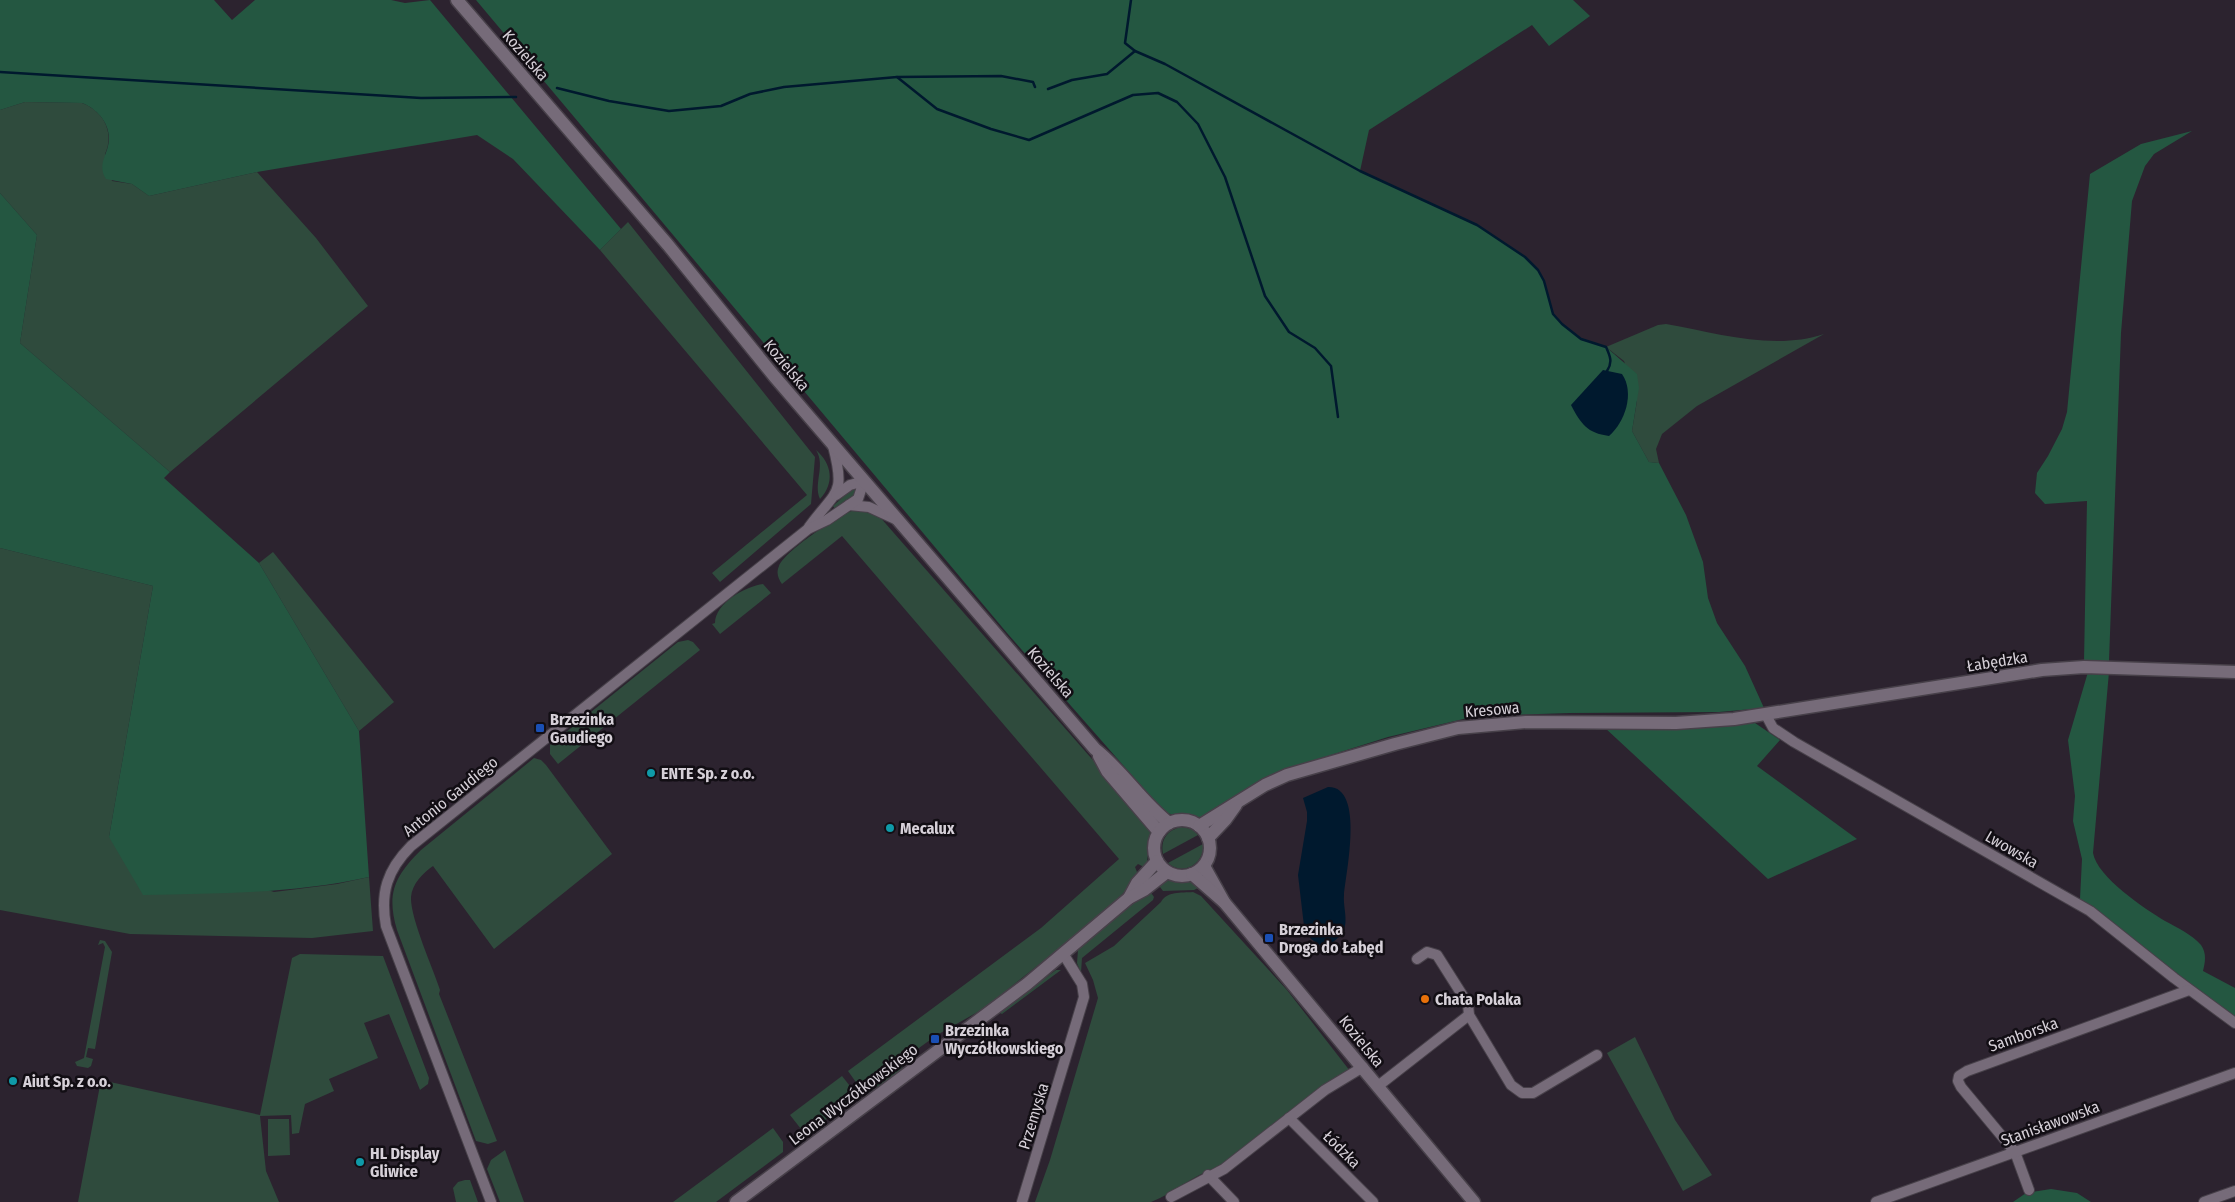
<svg xmlns="http://www.w3.org/2000/svg" width="2235" height="1202" font-family="'Fira Sans Condensed',sans-serif">
<style>
.green{fill:#2f4b3d}
.forest{fill:#245741}
.water{fill:#00192e}
.lines{fill:none;stroke-linecap:round;stroke-linejoin:round}
.stream{stroke:#00192e;stroke-width:2.5}
.street-casing{stroke:#474049;stroke-width:12}
.secondary-casing{stroke:#474049;stroke-width:15}
.street{stroke:#766b79;stroke-width:10}
.secondary{stroke:#766b79;stroke-width:12}
.transit-dot{fill:#1a4fb4;stroke:#120e14;stroke-width:2}
.culture-dot{fill:#0f9aa8;stroke:#120e14;stroke-width:2}
.food-dot{fill:#e8710a;stroke:#120e14;stroke-width:2}
.labels{text-anchor:middle;stroke-width:5;stroke-linejoin:round;paint-order:stroke}
.street-label{font-size:16px;fill:#d6d0d8;stroke:#120e14}
.poi-label{font-size:16px;font-weight:bold;fill:#d6d0d8;stroke:#120e14;text-anchor:start}
</style>
<rect width="100%" height="100%" fill="#2c232f"/>
<g class="green">
<path d="M 25,102 L 82,103 C 103,111 115,132 105,154 L 112,181 L 132,184 L 149,196 L 257,172 L 316,238 L 368,306 L 170,472 L 20,343 L 37,235 L 0,193 L 0,110 Z"/>
<path d="M 628,222 L 815,457 L 811,504 L 720,582 L 712,573 L 807,495 L 600,250 Z"/>
<path d="M 1666,324 C 1718,333 1773,351 1824,334 L 1697,406 L 1662,434 L 1656,449 L 1659,463 L 1649,462 L 1632,431 L 1637,401 L 1624,361 L 1606,347 L 1658,325 Z"/>
<path d="M 816,450 C 832,464 835,483 820,499 C 813,483 826,466 816,450 Z"/>
<path d="M 859,487 L 857,493 L 835,509 L 833,506 L 853,488 Z"/>
<path d="M 854,510 L 865,510 L 879,516 L 1148,823 L 1151,834 L 1146,868 L 1138,864 L 1135,867 L 1139,877 L 1105,912 L 983,1009 L 937,1035 L 912,1053 L 899,1072 L 865,1095 L 848,1071 L 1041,928 L 1119,859 L 842,536 L 782,584 C 778,578 776,573 779,566 C 785,551 837,516 854,510 Z"/>
<path d="M 0,548 L 153,586 L 109,837 L 274,892 L 337,884 L 369,877 L 373,931 L 312,938 L 130,934 L 0,910 Z"/>
<path d="M 273,552 L 394,702 L 359,731 L 259,563 Z"/>
<path d="M 763,584 L 771,593 L 720,634 L 712,624 L 715,623 C 715,603 746,586 763,584 Z"/>
<path d="M 688,640 L 693,642 L 700,650 L 558,764 L 550,754 L 550,745 L 678,642 Z"/>
<path d="M 534,758 L 541,760 L 546,765 L 612,854 L 494,949 L 433,866 C 423,873 412,884 411,897 C 410,918 433,968 440,990 L 439,994 L 497,1141 L 488,1144 L 476,1141 L 397,930 C 386,893 395,876 421,850 Z"/>
<path d="M 1181,827 L 1192,829 L 1198,835 L 1163,854 C 1160,840 1167,830 1181,827 Z"/>
<path d="M 1203,844 C 1205,863 1183,877 1168,863 Z"/>
<path d="M 1166,880 L 1190,881 L 1200,887 L 1194,890 L 1163,891 L 1157,883 Z"/>
<path d="M 1149,890 L 1154,897 L 1153,900 L 1082,958 L 1081,973 L 1077,963 L 1078,950 Z"/>
<path d="M 1193,892 L 1201,896 L 1287,990 L 1350,1071 L 1216,1168 C 1193,1175 1174,1193 1151,1202 L 1035,1202 L 1050,1160 L 1098,998 L 1093,980 L 1085,963 L 1114,946 L 1161,902 C 1167,891 1181,893 1193,892 Z"/>
<path d="M 100,940 L 105,941 L 112,952 L 95,1049 L 88,1048 L 86,1057 L 93,1059 L 91,1066 L 88,1068 L 77,1066 L 75,1062 L 84,1058 L 105,947 L 103,943 L 98,945 Z"/>
<path d="M 300,954 L 383,956 L 429,1078 L 428,1084 L 420,1090 L 389,1014 L 364,1023 L 378,1058 L 329,1079 L 334,1091 L 305,1104 L 299,1133 L 292,1134 L 291,1115 L 260,1116 L 266,1171 L 279,1202 L 78,1202 L 101,1080 L 260,1115 L 292,958 Z"/>
<path d="M 1056,970 L 1061,970 L 1002,1014 L 998,1012 Z"/>
<path d="M 1635,1037 L 1675,1120 L 1712,1175 L 1683,1191 L 1607,1053 Z"/>
<path d="M 842,1076 L 857,1095 L 810,1132 L 801,1129 L 790,1115 Z"/>
<path d="M 268,1119 L 289,1119 L 290,1155 L 268,1156 Z"/>
<path d="M 773,1128 L 783,1142 L 783,1152 L 716,1202 L 673,1202 Z"/>
<path d="M 505,1150 L 524,1202 L 500,1202 L 487,1169 L 491,1160 Z"/>
<path d="M 465,1180 L 470,1180 L 478,1202 L 456,1202 L 453,1188 L 458,1182 Z"/>
</g>
<g class="forest">
<path d="M 0,0 L 214,0 L 232,20 L 255,0 L 391,0 L 405,3 L 430,0 L 621,229 L 600,250 L 513,159 L 477,135 L 257,172 L 149,196 L 132,184 L 106,179 C 98,166 105,158 108,146 C 113,126 98,109 82,103 L 25,102 L 0,110 Z"/>
<path d="M 476,0 L 1573,0 L 1590,16 L 1549,46 L 1532,25 L 1369,130 L 1360,171 L 1477,225 L 1525,257 L 1538,270 L 1544,281 L 1553,314 L 1562,324 L 1581,339 L 1606,347 L 1637,374 L 1639,388 L 1632,431 L 1649,462 L 1659,463 L 1686,515 L 1703,562 L 1708,598 L 1717,623 L 1745,666 L 1764,708 L 1719,712 L 1570,713 L 1476,716 L 1388,737 L 1293,767 L 1200,819 L 1165,813 L 1007,633 Z"/>
<path d="M 2192,131 L 2154,154 L 2145,166 L 2132,201 L 2121,333 L 2109,661 L 2084,662 L 2087,501 L 2045,504 L 2035,493 L 2037,473 L 2048,456 L 2062,429 L 2067,412 L 2090,174 L 2141,144 Z"/>
<path d="M 0,193 L 37,235 L 20,343 L 170,472 L 164,478 L 259,563 L 359,731 L 369,877 C 292,894 221,893 143,895 L 109,837 L 153,586 L 0,548 Z"/>
<path d="M 2088,672 L 2109,672 L 2093,853 C 2097,877 2145,909 2165,921 C 2178,928 2191,934 2201,945 C 2207,954 2205,962 2203,971 L 2235,988 L 2235,1018 L 2080,899 L 2082,859 L 2073,821 L 2075,796 L 2068,740 Z"/>
<path d="M 1755,723 L 1780,740 L 1757,766 L 1857,839 L 1768,879 L 1604,727 L 1726,725 Z"/>
<path d="M 2051,1189 L 2077,1193 L 2091,1202 L 2013,1202 L 2026,1193 Z"/>
</g>
<g class="water">
<path d="M 1603,370 L 1622,374 C 1635,393 1625,422 1609,436 C 1587,433 1581,424 1571,405 Z"/>
<path d="M 1328,787 C 1365,786 1346,872 1344,895 C 1343,904 1347,917 1345,926 C 1342,936 1336,940 1327,946 L 1320,945 L 1311,939 L 1304,926 L 1298,875 L 1307,821 L 1307,812 L 1303,798 Z"/>
</g>
<g class="lines">
<g class="stream">
<path d="M 1131,0 L 1125,43 L 1135,51"/>
<path d="M 0,72 L 421,98 L 516,97"/>
<path d="M 897,77 L 937,109 L 991,129 L 1029,140 L 1133,95 L 1158,93 L 1177,102 L 1198,124 L 1225,177 L 1265,296 L 1289,332 L 1315,348 L 1331,366 L 1338,417"/>
<path d="M 557,88 L 609,101 L 669,111 L 721,106 L 750,94 L 784,87 L 897,77 L 1001,76 L 1033,82 L 1035,87"/>
<path d="M 1048,89 L 1072,80 L 1107,74 L 1135,51 L 1165,64 L 1360,171 L 1477,225 L 1525,257 L 1538,270 L 1544,281 L 1553,314 L 1562,324 L 1581,339 L 1606,347 C 1610,356 1613,362 1607,371"/>
</g>
<defs>
<g id="street">
<path d="M 849,505 L 869,507 L 895,519"/>
<path d="M 809,527 C 836,490 846,496 833,446"/>
<path d="M 1766,715 L 1773,728 L 1794,742 L 2090,911 L 2174,978 L 2235,1023"/>
<path d="M 1417,959 L 1427,952 L 1437,955 L 1468,1004 L 1469,1015 L 1511,1085 L 1522,1093 L 1533,1093 L 1597,1055"/>
<path d="M 1378,1086 L 1469,1015"/>
<path d="M 1289,1118 L 1373,1202"/>
<path d="M 1208,1175 L 1234,1202"/>
<path d="M 2029,1190 L 2015,1152 L 1961,1087 L 1958,1081 L 1959,1076 L 1967,1071 L 2189,990"/>
<path d="M 1171,1197 L 1224,1169 L 1325,1090 L 1363,1067"/>
<path d="M 491,1202 L 386,926 C 380,893 387,870 411,846 L 808,529 L 827,520 L 858,499 L 864,481 L 850,485 L 836,495"/>
<path d="M 1022,1202 L 1084,997 L 1082,984 L 1064,955"/>
<path d="M 1876,1202 L 2235,1073"/>
<path d="M 2204,1202 L 2235,1191"/>
</g>
<g id="secondary">
<path d="M 457,0 L 668,245 L 774,376 L 1095,749 C 1123,771 1142,802 1169,823"/>
<path d="M 1099,756 L 1107,771 L 1159,832"/>
<circle cx="1182" cy="848" r="28"/>
<path d="M 1199,826 L 1265,785 L 1287,775 L 1395,744 L 1458,728 L 1526,722 L 1676,723 L 1734,719 L 2042,670 L 2084,667 L 2235,672"/>
<path d="M 1208,838 L 1226,819 L 1236,805"/>
<path d="M 1204,866 L 1224,902"/>
<path d="M 1192,874 L 1224,902 L 1474,1202"/>
<path d="M 1129,898 L 1137,883 L 1157,861"/>
<path d="M 736,1202 L 1027,984 L 1129,898 L 1144,890 L 1167,872"/>
</g>
</defs>
<use href="#street" class="street-casing"/>
<use href="#secondary" class="secondary-casing"/>
<use href="#street" class="street"/>
<use href="#secondary" class="secondary"/>
</g>
<g class="transit-dot">
<rect x="535" y="723" width="10" height="10" rx="2.5"/>
<rect x="1264" y="933" width="10" height="10" rx="2.5"/>
<rect x="930" y="1034" width="10" height="10" rx="2.5"/>
</g>
<g class="culture-dot">
<circle cx="651" cy="773" r="5"/>
<circle cx="890" cy="828" r="5"/>
<circle cx="13" cy="1081" r="5"/>
<circle cx="360" cy="1162" r="5"/>
</g>
<circle class="food-dot" cx="1425" cy="999" r="5"/>
<g class="labels">
<g class="street-label">
<text transform="translate(526 55) rotate(49)" y="6">Kozielska</text>
<text transform="translate(787 365) rotate(50)" y="6">Kozielska</text>
<text transform="translate(1997 661) rotate(-9)" y="6">Łabędzka</text>
<text transform="translate(1051 672) rotate(49)" y="6">Kozielska</text>
<text transform="translate(1492 709) rotate(-5)" y="6">Kresowa</text>
<text transform="translate(450 796) rotate(-39)" y="6">Antonio Gaudiego</text>
<text transform="translate(2012 849) rotate(30)" y="6">Lwowska</text>
<text transform="translate(2023 1034) rotate(-20)" y="6">Samborska</text>
<text transform="translate(1362 1041) rotate(51)" y="6">Kozielska</text>
<text transform="translate(853 1094) rotate(-37)" y="6">Leona Wyczółkowskiego</text>
<text transform="translate(1033 1116) rotate(-73)" y="6">Przemyska</text>
<text transform="translate(2050 1123) rotate(-20)" y="6">Stanisławowska</text>
<text transform="translate(1342 1149) rotate(45)" y="6">Łódzka</text>
</g>
<g class="poi-label">
<text x="550" y="725">Brzezinka<tspan x="550" dy="18">Gaudiego</tspan></text>
<text x="661" y="779">ENTE Sp. z o.o.</text>
<text x="900" y="834">Mecalux</text>
<text x="1279" y="935">Brzezinka<tspan x="1279" dy="18">Droga do Łabęd</tspan></text>
<text x="1435" y="1005">Chata Polaka</text>
<text x="945" y="1036">Brzezinka<tspan x="945" dy="18">Wyczółkowskiego</tspan></text>
<text x="23" y="1087">Aiut Sp. z o.o.</text>
<text x="370" y="1159">HL Display<tspan x="370" dy="18">Gliwice</tspan></text>
</g>
</g>
</svg>
